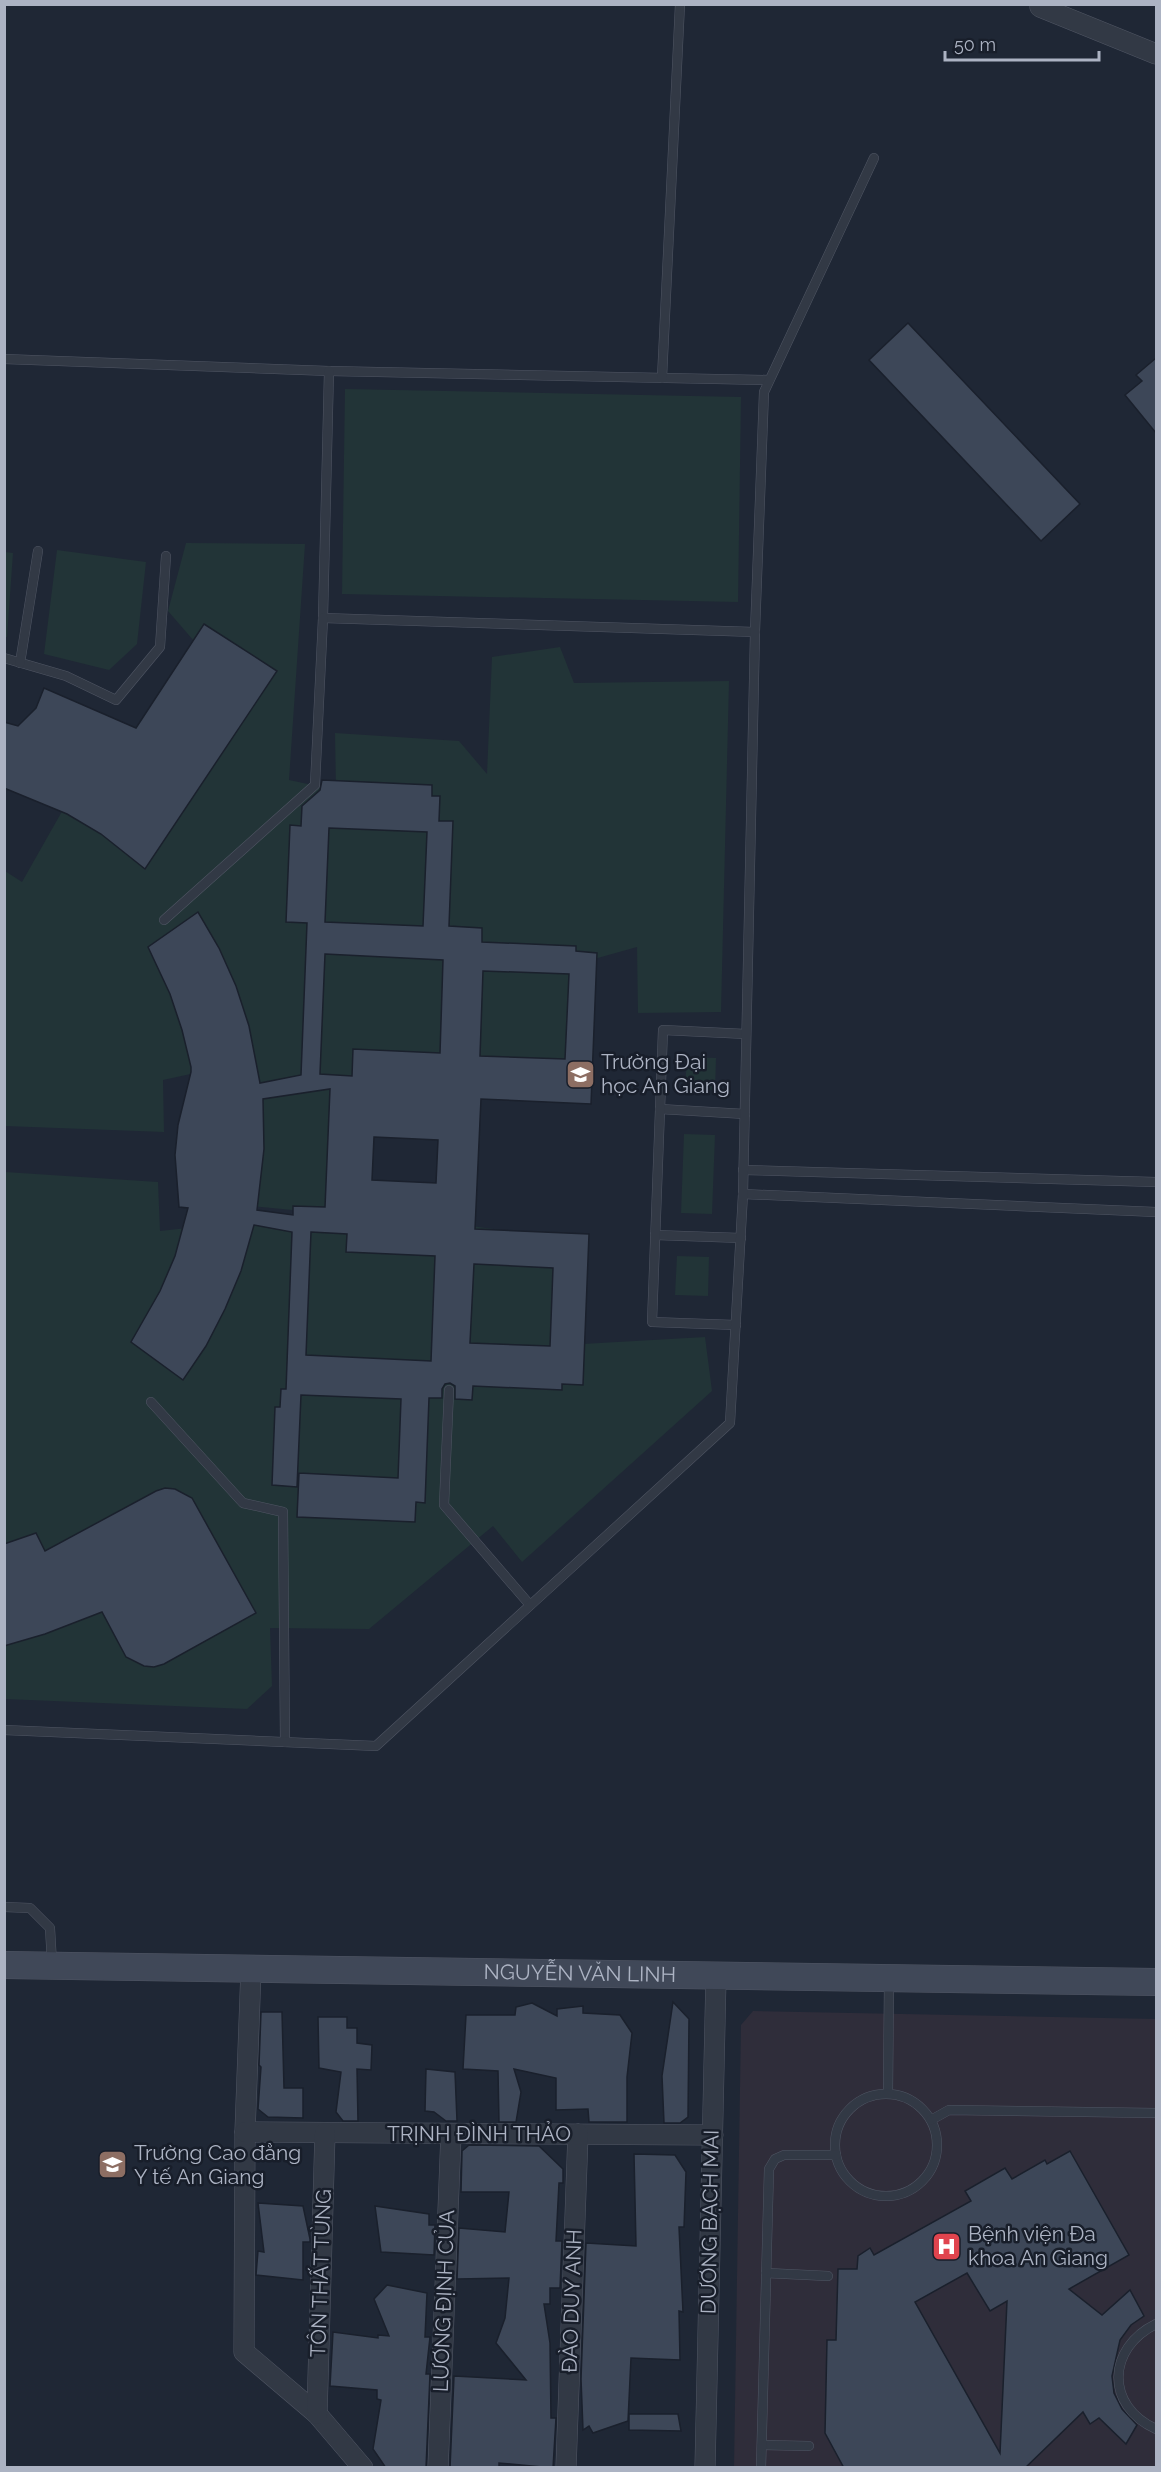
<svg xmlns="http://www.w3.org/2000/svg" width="1161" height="2472" font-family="Raleway,sans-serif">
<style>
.medical{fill:#2f2d3a}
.green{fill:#223437}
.building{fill:#3d4758;stroke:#1a202c;stroke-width:1.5;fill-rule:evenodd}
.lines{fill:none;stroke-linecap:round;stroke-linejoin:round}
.lane-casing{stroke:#505664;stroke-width:10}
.street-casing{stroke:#505664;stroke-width:21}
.secondary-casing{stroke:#505664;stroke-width:28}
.lane{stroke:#323945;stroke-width:9}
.street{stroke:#323945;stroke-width:20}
.secondary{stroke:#404858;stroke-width:27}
.labels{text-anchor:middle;stroke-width:5;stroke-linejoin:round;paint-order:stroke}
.poi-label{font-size:21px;fill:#acb3c3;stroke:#181e2a;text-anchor:start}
.street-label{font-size:21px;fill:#acb3c3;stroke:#181e2a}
</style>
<rect width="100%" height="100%" fill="#1f2735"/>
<path class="medical" d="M 753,2011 L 1156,2019 L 1156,2467 L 734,2468 L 741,2025 Z"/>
<g class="green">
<path d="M 345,389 L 741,397 L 738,602 L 342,594 Z"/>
<path d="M 186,543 L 305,544 L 289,780 L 336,790 L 335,733 L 459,741 L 487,774 L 492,657 L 560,647 L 574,683 L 729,681 L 721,1012 L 638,1013 L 637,947 L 587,961 L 588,1077 L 363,1108 L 353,1210 L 568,1239 L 565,1345 L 705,1337 L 712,1391 L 522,1562 L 493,1526 L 369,1629 L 270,1628 L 272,1686 L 247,1709 L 5,1699 L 5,1172 L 158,1182 L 160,1231 L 323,1213 L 240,1205 L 232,1065 L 163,1080 L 164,1132 L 5,1126 L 5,871 L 22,882 L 73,792 L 131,799 L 200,648 L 168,611 Z"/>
<path d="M 57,550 L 146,562 L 137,644 L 109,670 L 44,654 Z"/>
<path d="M 5,552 L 13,553 L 7,637 L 4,637 Z"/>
<path d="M 687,1057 L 716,1058 L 715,1090 L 685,1089 Z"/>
<path d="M 684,1134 L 715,1135 L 712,1214 L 681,1213 Z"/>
<path d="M 677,1256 L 709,1257 L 708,1296 L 675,1295 Z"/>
</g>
<g class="building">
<path d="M 908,323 L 1080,504 L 1041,541 L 869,360 Z"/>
<path d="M 1156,358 L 1156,433 L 1125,395 L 1142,381 L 1136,375 Z"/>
<path d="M 204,624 L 277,671 L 145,869 L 101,834 L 67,814 L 4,788 L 4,722 L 18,726 L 36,708 L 44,688 L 136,728 Z"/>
<path d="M 322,780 L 432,785 L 432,796 L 440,796 L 439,821 L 453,821 L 449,926 L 482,928 L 482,942 L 576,946 L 576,951 L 597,953 L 591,1104 L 481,1099 L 475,1229 L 589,1234 L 583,1385 L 562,1384 L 562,1390 L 473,1386 L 472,1400 L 455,1399 L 455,1386 L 450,1383 L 445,1384 L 442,1389 L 442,1398 L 429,1398 L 425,1503 L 416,1502 L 415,1522 L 297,1517 L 299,1473 L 398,1478 L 401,1399 L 301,1395 L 297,1487 L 272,1485 L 275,1407 L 280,1407 L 281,1389 L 286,1389 L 292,1232 L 254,1225 L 241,1271 L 225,1309 L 206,1346 L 183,1380 L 131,1342 L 160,1291 L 175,1256 L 188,1208 L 179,1207 L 175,1155 L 178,1125 L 191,1072 L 191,1067 L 182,1030 L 170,994 L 148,947 L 198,912 L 219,948 L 236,986 L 249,1026 L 260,1083 L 301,1075 L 307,923 L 286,922 L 290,825 L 301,826 L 302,806 L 320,790 ZM 329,828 L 427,832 L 423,926 L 325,922 ZM 325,954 L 443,960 L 440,1053 L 353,1049 L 352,1076 L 320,1074 ZM 483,971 L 569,974 L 565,1059 L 480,1056 ZM 330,1089 L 325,1207 L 293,1206 L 293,1215 L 257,1210 L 264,1149 L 263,1099 ZM 374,1137 L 438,1140 L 436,1183 L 372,1180 ZM 311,1232 L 347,1234 L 346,1252 L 435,1256 L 431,1361 L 306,1355 ZM 474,1264 L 553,1268 L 550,1346 L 470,1343 Z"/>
<path d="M 165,1488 L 175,1489 L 192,1498 L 256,1613 L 164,1664 L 154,1667 L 144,1666 L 126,1657 L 102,1612 L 45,1634 L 4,1646 L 4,1544 L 36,1533 L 45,1551 L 156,1491 Z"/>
<path d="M 673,2002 L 689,2019 L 688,2117 L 680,2123 L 664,2123 L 662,2076 Z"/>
<path d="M 532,2003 L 557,2016 L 557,2009 L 583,2006 L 583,2013 L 620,2015 L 632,2033 L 627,2077 L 627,2122 L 589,2122 L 588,2109 L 556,2110 L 556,2078 L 514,2069 L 521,2092 L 516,2122 L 499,2122 L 498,2071 L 463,2069 L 466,2015 L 515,2015 L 516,2007 Z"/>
<path d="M 261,2012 L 282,2012 L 284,2088 L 303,2088 L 303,2118 L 268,2117 L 258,2109 L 261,2067 L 259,2065 Z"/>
<path d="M 318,2017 L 347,2017 L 347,2028 L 357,2028 L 357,2043 L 372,2045 L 371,2070 L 357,2069 L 358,2121 L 343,2121 L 336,2112 L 341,2072 L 319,2068 Z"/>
<path d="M 426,2069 L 455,2072 L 457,2121 L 446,2121 L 434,2112 L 425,2111 Z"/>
<path d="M 469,2145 L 539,2146 L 563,2169 L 563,2183 L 559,2183 L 556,2241 L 562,2241 L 560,2288 L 550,2288 L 550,2304 L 544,2304 L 550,2343 L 551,2418 L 556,2418 L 553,2468 L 499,2463 L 499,2468 L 450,2468 L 454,2376 L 526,2380 L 496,2343 L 505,2318 L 509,2278 L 457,2279 L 459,2228 L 505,2232 L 509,2192 L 461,2192 L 462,2151 Z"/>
<path d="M 1070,2151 L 1129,2255 L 1069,2289 L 1102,2315 L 1130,2290 L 1144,2316 L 1131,2325 L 1120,2340 L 1112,2376 L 1114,2393 L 1122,2409 L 1137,2425 L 1126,2444 L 1099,2418 L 1090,2424 L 1083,2412 L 1025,2468 L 844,2468 L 825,2433 L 827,2340 L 836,2340 L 838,2269 L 857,2269 L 858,2256 L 870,2248 L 874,2255 L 971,2201 L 965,2191 L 1005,2168 L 1012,2179 L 1045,2160 L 1047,2164 ZM 967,2273 L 990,2311 L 1007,2301 L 1000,2453 L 915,2302 Z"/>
<path d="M 634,2154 L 675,2155 L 686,2172 L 684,2227 L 679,2227 L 683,2312 L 679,2311 L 680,2360 L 631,2358 L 628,2421 L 593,2433 L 589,2426 L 583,2430 L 581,2379 L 586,2243 L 636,2246 Z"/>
<path d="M 258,2203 L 303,2206 L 310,2239 L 310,2242 L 303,2242 L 303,2280 L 256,2275 L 258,2251 L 264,2252 Z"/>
<path d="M 375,2206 L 429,2214 L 429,2225 L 435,2225 L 434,2255 L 381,2252 Z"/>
<path d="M 387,2285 L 427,2293 L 425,2337 L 430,2337 L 426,2374 L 430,2374 L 426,2468 L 386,2468 L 373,2449 L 381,2400 L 377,2399 L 377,2390 L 330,2386 L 333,2332 L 378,2338 L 378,2335 L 389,2336 L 374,2299 Z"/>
<path d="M 629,2414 L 678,2414 L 681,2431 L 629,2430 Z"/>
</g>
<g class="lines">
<defs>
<g id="lane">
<path d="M 4,359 L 329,371 L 769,380"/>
<path d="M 329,371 L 323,618 L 755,632"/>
<path d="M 662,378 L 680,4"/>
<path d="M 4,658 L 66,676 L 116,700 L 160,647 L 166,556"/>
<path d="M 20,663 L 38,551"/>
<path d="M 164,920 L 315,785 L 323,618"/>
<path d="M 660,1109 L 745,1114"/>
<path d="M 743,1170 L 1156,1182"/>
<path d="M 743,1194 L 1156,1212"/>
<path d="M 655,1235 L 741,1238"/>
<path d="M 736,1325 L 652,1322 L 663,1030 L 746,1034"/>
<path d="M 449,1390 L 444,1505 L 530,1605"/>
<path d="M 151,1402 L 243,1503 L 283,1512 L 285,1742"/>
<path d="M 4,1730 L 376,1746 L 730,1423 L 743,1194 L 755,632 L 764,392 L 874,158"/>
<path d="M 4,1907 L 30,1908 L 50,1928 L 52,1963"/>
<path d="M 888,2093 L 889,1981"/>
<circle cx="886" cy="2145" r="51"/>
<path d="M 931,2120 L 949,2110 L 1156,2113"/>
<path d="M 766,2273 L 828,2276"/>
<path d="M 1156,2324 C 1107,2348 1105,2406 1156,2429"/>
<path d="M 762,2445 L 809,2446"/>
<path d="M 761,2468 L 769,2169 L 775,2159 L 784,2155 L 836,2155"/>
</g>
<g id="street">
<path d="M 1040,7 L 1156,54"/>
<path d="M 251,1970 L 245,2132 L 244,2352 L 317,2414 L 363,2468"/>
<path d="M 245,2132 L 713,2135"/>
<path d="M 317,2414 L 325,2133"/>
<path d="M 438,2468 L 451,2134"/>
<path d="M 566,2468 L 578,2134"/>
<path d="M 705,2468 L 716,1977"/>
</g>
<g id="secondary">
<path id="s1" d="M 4,1965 L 1156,1982"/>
</g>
</defs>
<use href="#lane" class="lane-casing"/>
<use href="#street" class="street-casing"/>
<use href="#secondary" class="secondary-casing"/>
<use href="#lane" class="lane"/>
<use href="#street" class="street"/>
<use href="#secondary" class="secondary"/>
</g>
<defs>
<symbol id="university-square" viewBox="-11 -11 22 22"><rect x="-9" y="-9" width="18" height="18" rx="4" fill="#8d6e63" stroke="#181e2a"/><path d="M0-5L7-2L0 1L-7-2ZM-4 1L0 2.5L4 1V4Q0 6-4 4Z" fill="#fff"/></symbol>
<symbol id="hospital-square" viewBox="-11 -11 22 22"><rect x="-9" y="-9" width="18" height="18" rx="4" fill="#e0444e" stroke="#181e2a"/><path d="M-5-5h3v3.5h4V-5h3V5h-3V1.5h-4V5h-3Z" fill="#fff"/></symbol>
</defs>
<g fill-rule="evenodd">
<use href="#university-square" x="564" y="1058" width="33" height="33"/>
<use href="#university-square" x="96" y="2148" width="33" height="33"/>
<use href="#hospital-square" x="930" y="2230" width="33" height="33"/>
</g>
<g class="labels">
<g class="poi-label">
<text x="601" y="1069">Trường Đại<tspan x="601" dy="24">học An Giang</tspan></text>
<text x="134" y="2160">Trường Cao đẳng<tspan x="134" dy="24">Y tế An Giang</tspan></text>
<text x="968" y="2241">Bệnh viện Đa<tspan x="968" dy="24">khoa An Giang</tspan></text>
</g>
<g class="street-label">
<text dy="7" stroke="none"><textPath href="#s1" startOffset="576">NGUYỄN VĂN LINH</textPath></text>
<text x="479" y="2141">TRỊNH ĐÌNH THẢO</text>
<text transform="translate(710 2222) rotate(-89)" y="7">DƯƠNG BẠCH MAI</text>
<text transform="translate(321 2273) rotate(-88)" y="7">TÔN THẤT TÙNG</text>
<text transform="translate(444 2301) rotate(-88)" y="7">LƯƠNG ĐỊNH CỦA</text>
<text transform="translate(572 2301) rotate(-88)" y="7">ĐÀO DUY ANH</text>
</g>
</g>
<rect width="1161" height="2472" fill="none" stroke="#acb3c3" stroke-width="12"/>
<path d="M945 51v9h154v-9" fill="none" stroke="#acb3c3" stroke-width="3"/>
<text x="954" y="51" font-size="18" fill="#acb3c3" stroke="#181e2a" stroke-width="4.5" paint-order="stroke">50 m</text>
</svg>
